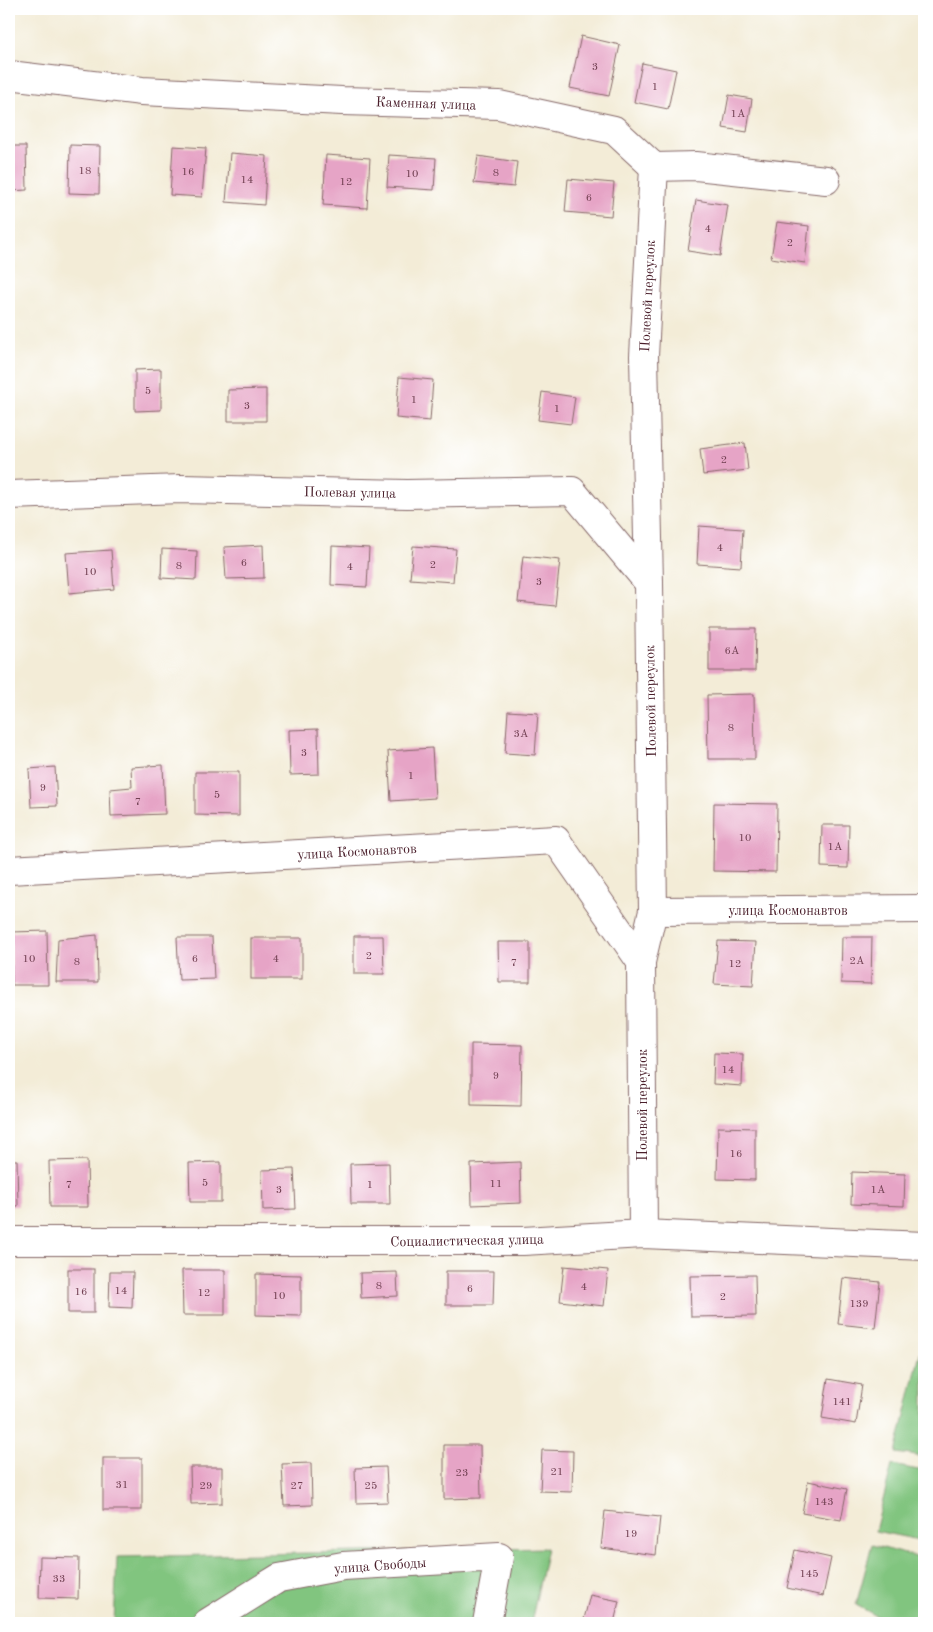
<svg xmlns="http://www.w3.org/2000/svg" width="933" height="1632" font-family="'Old Standard TT',serif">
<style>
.green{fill:#81c57f;stroke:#667255}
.building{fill:#e6a4c6}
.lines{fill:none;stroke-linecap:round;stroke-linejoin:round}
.street-casing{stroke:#856767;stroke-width:30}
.street{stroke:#fff;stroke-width:28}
.labels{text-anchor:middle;stroke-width:4;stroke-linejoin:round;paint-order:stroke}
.number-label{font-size:11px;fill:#714052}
.street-label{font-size:14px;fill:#4a1f2b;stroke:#fff}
</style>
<rect width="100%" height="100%" fill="#fff"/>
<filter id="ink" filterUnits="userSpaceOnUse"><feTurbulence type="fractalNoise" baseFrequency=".02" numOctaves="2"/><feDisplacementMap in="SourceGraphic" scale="10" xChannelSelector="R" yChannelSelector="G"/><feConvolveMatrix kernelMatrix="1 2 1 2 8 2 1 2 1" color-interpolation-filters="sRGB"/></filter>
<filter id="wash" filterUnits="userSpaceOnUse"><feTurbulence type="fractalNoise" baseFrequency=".0096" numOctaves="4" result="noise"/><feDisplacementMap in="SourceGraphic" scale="20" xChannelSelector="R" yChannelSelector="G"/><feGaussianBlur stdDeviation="1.12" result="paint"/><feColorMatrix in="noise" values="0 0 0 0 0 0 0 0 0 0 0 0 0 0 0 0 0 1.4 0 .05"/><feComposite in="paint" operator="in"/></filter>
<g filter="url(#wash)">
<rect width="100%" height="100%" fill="#f3ecd7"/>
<g class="green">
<path d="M 924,1337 L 924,1457 L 896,1453 Z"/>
<path d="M 892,1465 L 924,1471 L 924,1541 L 875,1531 Z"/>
<path d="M 872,1545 L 924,1559 L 924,1623 L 890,1623 L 856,1605 Z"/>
<path d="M 547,1548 L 531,1623 L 114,1623 L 117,1557 Z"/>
</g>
<g id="blocks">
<g class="building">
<path d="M 581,36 L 620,45 L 609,96 L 570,88 Z"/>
<path d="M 642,63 L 676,70 L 668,109 L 634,102 Z"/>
<path d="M 729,95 L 752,99 L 747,132 L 723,128 Z"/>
<path d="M 70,145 L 100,146 L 99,194 L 69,193 Z"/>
<path d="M 9,146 L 26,146 L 27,190 L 9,191 Z"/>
<path d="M 173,146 L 206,148 L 202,197 L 170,195 Z"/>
<path d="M 230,153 L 267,156 L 264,205 L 226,202 Z"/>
<path d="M 326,155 L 370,158 L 367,208 L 323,205 Z"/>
<path d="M 389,155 L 436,158 L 434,190 L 387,187 Z"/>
<path d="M 478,156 L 517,162 L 514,187 L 474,183 Z"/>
<path d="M 568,179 L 614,183 L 611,216 L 565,212 Z"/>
<path d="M 696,200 L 728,205 L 720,256 L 688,251 Z"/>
<path d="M 777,222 L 809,226 L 805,263 L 771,258 Z"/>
<path d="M 161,369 L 161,410 L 135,411 L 135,370 Z"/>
<path d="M 399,377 L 433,380 L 430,421 L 396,418 Z"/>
<path d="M 266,389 L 266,421 L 228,421 L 228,390 Z"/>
<path d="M 542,392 L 575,397 L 571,424 L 538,420 Z"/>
<path d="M 745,443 L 748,470 L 703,475 L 700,449 Z"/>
<path d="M 699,526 L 743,529 L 741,567 L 697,564 Z"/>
<path d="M 263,545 L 264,578 L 226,579 L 224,547 Z"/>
<path d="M 332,546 L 369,548 L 367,587 L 331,585 Z"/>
<path d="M 413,546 L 456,549 L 453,582 L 410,579 Z"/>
<path d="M 162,549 L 197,551 L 196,580 L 161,578 Z"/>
<path d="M 111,550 L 114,589 L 69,593 L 66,553 Z"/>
<path d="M 523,556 L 560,560 L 555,606 L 518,602 Z"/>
<path d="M 709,629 L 756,629 L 755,671 L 709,671 Z"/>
<path d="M 754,694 L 755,759 L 708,759 L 707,695 Z"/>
<path d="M 508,711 L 538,713 L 535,755 L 505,753 Z"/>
<path d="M 318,729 L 319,774 L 290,775 L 289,730 Z"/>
<path d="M 432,748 L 435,798 L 391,801 L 388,751 Z"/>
<path d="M 163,765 L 165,814 L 111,816 L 110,789 L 132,787 L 131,767 Z"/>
<path d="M 55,767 L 57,806 L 31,807 L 29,769 Z"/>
<path d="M 195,772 L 239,772 L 239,816 L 195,815 Z"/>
<path d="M 714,803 L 777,804 L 776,872 L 713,871 Z"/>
<path d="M 822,825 L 849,825 L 848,868 L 821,867 Z"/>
<path d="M 47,931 L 48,985 L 12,985 L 11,932 Z"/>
<path d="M 97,935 L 98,982 L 56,982 L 58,939 Z"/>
<path d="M 354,936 L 383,936 L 384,974 L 354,974 Z"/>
<path d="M 177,937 L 212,937 L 214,979 L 179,980 Z"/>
<path d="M 842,937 L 872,937 L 871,984 L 841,983 Z"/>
<rect x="251" y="938" width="51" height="41"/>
<path d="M 718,941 L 756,942 L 753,986 L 714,984 Z"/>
<path d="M 922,941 L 924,941 L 924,983 L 920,982 Z"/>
<path d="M 498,942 L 530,942 L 530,982 L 499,982 Z"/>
<path d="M 471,1044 L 522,1045 L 521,1106 L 471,1105 Z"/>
<path d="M 714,1053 L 743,1054 L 742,1086 L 713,1084 Z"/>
<path d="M 718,1127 L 755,1128 L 755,1180 L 717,1179 Z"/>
<path d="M 9,1160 L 17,1160 L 18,1206 L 9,1206 Z"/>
<path d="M 87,1160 L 88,1207 L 50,1207 L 49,1161 Z"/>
<path d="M 221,1162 L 221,1202 L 190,1202 L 189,1163 Z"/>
<path d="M 520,1162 L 521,1203 L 472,1205 L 471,1164 Z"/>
<path d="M 389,1163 L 390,1204 L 351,1204 L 350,1164 Z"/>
<path d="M 294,1169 L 296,1209 L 263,1210 L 262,1170 Z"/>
<path d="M 852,1172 L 905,1174 L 904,1206 L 851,1204 Z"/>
<path d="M 564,1266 L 608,1270 L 604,1306 L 560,1301 Z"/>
<rect x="68" y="1269" width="26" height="44"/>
<path d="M 182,1270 L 225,1270 L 225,1315 L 183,1315 Z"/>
<path d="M 446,1271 L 494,1271 L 493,1305 L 446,1305 Z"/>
<path d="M 110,1272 L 133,1272 L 132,1308 L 109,1307 Z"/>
<path d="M 397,1272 L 398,1296 L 361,1298 L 360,1273 Z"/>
<path d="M 256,1274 L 301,1275 L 301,1316 L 256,1315 Z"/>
<path d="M 755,1275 L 756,1316 L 691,1317 L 690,1276 Z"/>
<path d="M 843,1278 L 880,1282 L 875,1328 L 838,1324 Z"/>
<path d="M 828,1379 L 862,1385 L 856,1424 L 822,1418 Z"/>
<path d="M 444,1445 L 480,1445 L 481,1498 L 444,1499 Z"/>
<path d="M 542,1450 L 573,1451 L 572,1492 L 540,1491 Z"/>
<rect x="103" y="1458" width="39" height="52"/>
<path d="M 311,1463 L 312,1505 L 284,1506 L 282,1464 Z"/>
<path d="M 190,1467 L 222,1467 L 222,1503 L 191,1504 Z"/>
<path d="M 386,1467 L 388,1502 L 356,1503 L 355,1468 Z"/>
<path d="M 808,1481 L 847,1489 L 841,1520 L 802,1513 Z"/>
<path d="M 605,1511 L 660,1517 L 656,1555 L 601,1548 Z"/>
<path d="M 795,1550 L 831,1558 L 823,1596 L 787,1588 Z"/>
<path d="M 40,1557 L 79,1558 L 78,1599 L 39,1598 Z"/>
<path d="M 590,1595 L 619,1601 L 614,1623 L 583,1623 Z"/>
</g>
</g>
</g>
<g filter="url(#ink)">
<use href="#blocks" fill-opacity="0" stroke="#856767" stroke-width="1"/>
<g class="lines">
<defs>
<g id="street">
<path d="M 9,75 L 142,91 L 342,101 L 499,105 L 614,130 L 654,167 L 696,166 L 826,180"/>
<path d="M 9,495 L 181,489 L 407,494 L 572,491 L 649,583"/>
<path d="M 9,870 L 556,840 L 641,962"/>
<path d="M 653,911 L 924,909"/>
<path d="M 643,1234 L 641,962 L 653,911 L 649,583 L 644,356 L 654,167"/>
<path d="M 9,1241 L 523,1241 L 643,1234 L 924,1246"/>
<path d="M 207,1623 L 279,1578 L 343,1566 L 499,1557 L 487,1623"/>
</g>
</defs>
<use href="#street" class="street-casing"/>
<use href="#street" class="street"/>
</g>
</g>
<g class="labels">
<g class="number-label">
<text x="595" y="70">3</text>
<text x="655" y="90">1</text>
<text x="738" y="117">1А</text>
<text x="85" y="174">18</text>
<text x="188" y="175">16</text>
<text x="496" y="176">8</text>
<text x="412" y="177">10</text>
<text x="247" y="183">14</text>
<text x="346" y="185">12</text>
<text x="589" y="201">6</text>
<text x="708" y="232">4</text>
<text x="790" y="246">2</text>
<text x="148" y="394">5</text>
<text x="414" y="403">1</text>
<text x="247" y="409">3</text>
<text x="557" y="412">1</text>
<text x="724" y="463">2</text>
<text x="720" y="551">4</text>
<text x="244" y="566">6</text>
<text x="433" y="568">2</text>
<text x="179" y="569">8</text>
<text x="350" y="570">4</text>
<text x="90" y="575">10</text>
<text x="539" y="585">3</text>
<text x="732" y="654">6А</text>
<text x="731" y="731">8</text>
<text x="521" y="737">3А</text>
<text x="304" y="756">3</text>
<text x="411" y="779">1</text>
<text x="43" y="791">9</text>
<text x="217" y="798">5</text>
<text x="138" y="805">7</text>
<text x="745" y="841">10</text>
<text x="835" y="850">1А</text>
<text x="369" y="959">2</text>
<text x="29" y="962">10</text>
<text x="195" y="962">6</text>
<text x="276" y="962">4</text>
<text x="857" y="964">2А</text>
<text x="77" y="965">8</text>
<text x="514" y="966">7</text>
<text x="735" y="967">12</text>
<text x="728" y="1073">14</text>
<text x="496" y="1079">9</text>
<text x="736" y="1157">16</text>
<text x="205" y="1186">5</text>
<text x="496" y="1187">11</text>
<text x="69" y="1188">7</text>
<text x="370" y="1188">1</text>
<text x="279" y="1193">3</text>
<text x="878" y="1193">1А</text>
<text x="379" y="1289">8</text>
<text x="584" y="1290">4</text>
<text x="470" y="1292">6</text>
<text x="121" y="1294">14</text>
<text x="81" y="1295">16</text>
<text x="204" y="1296">12</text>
<text x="279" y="1299">10</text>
<text x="723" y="1300">2</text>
<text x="859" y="1307">139</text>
<text x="842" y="1405">141</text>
<text x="557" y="1475">21</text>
<text x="462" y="1476">23</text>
<text x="122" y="1488">31</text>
<text x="206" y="1489">29</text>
<text x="297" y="1489">27</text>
<text x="371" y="1489">25</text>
<text x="824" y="1505">143</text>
<text x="631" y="1537">19</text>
<text x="809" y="1577">145</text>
<text x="59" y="1582">33</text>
</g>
<g class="street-label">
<text transform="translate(426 103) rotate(2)" y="5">Каменная улица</text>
<text transform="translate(647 296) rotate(-87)" y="5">Полевой переулок</text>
<text transform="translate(350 492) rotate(1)" y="5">Полевая улица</text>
<text transform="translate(650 701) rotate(-91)" y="5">Полевой переулок</text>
<text transform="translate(357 851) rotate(-3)" y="5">улица Космонавтов</text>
<text x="788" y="915">улица Космонавтов</text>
<text transform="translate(642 1105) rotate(-90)" y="5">Полевой переулок</text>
<text transform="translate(467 1240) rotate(-1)" y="5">Социалистическая улица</text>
<text transform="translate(380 1565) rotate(-4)" y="5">улица Свободы</text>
</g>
</g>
<rect width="933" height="1632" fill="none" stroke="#fff" stroke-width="30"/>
</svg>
